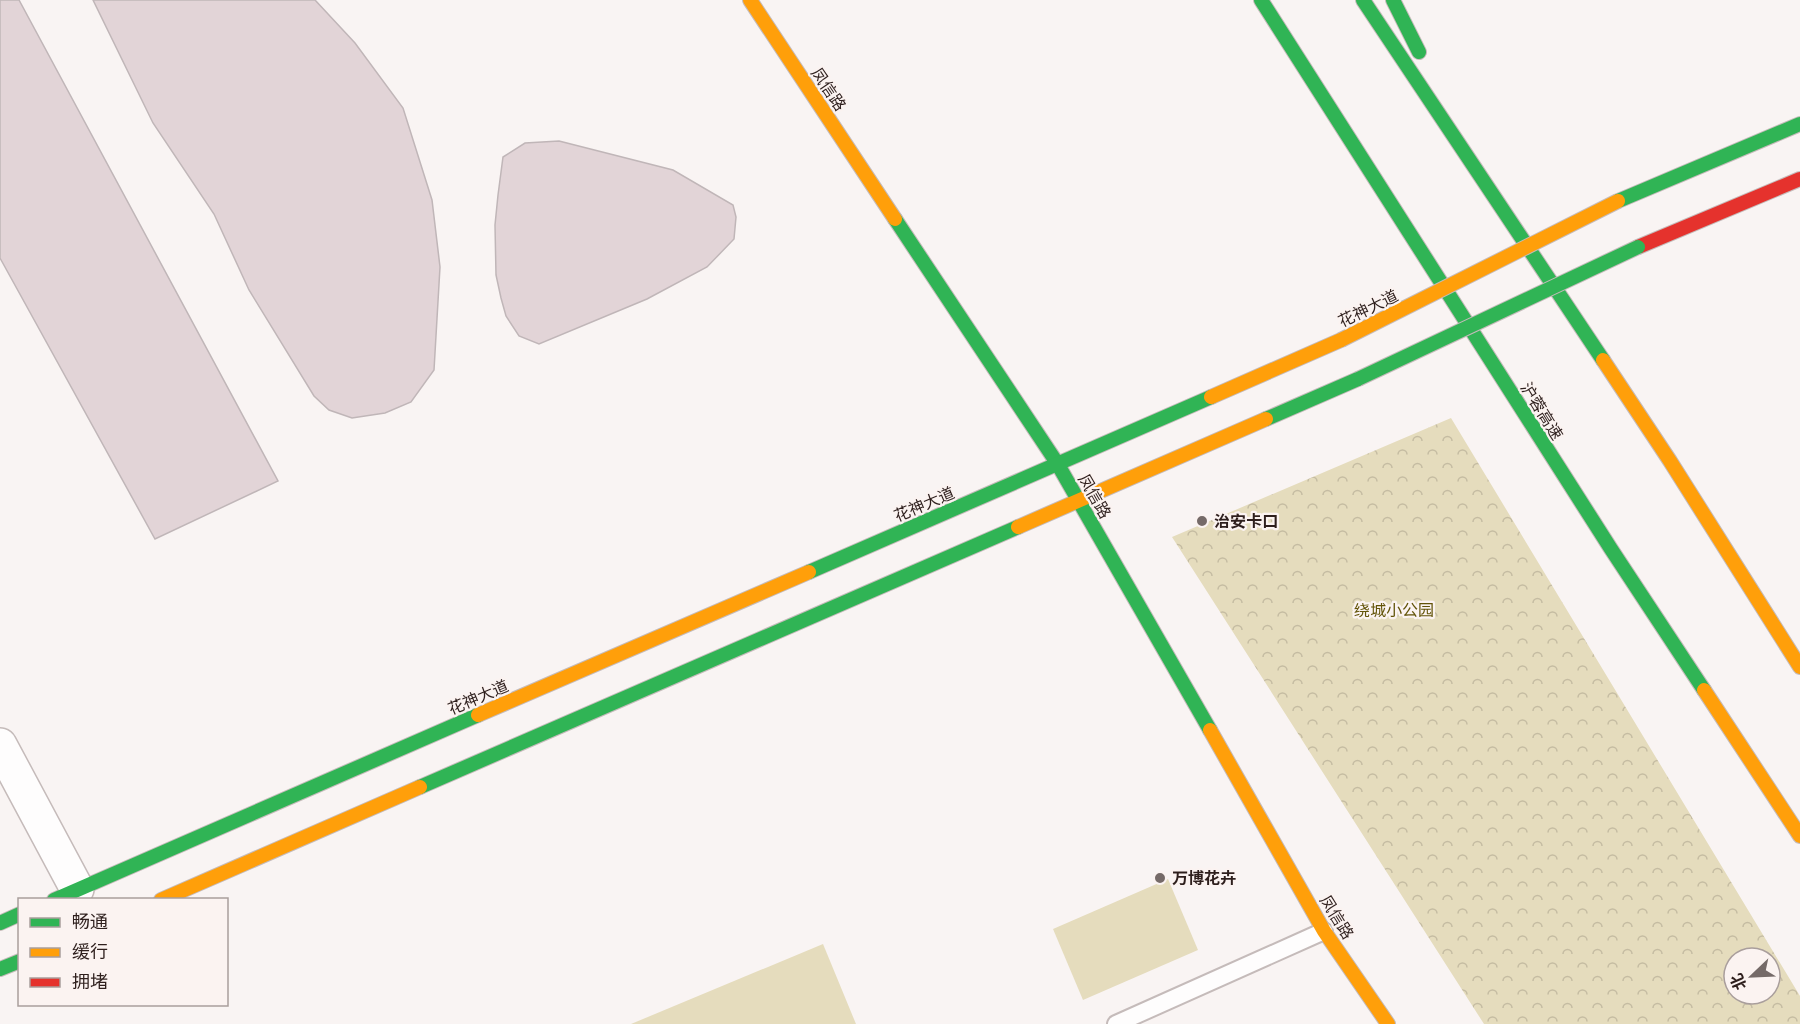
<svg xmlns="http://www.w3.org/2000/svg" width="1800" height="1024" font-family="Mulish,'Noto Sans SC',sans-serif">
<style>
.forest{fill:url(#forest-crowns);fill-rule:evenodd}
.garden{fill:#e5dcbd}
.building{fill:#e2d4d7;stroke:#c0b6b8;stroke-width:1.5}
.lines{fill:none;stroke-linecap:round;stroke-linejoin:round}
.lane-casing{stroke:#c5bbba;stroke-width:20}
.street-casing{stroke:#c5bbba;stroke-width:36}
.fast-casing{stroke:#c5bbba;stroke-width:16}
.slow-casing{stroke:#c5bbba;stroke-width:16}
.jam-casing{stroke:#c5bbba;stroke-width:16}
.lane{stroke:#fefdfd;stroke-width:16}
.street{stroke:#fefdfd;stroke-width:33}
.fast{stroke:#30b455;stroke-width:14}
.slow{stroke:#ff9f0a;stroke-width:14}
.jam{stroke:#e5322d;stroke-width:14}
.fast-bridge-casing{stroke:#c5bbba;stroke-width:16;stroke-linecap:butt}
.slow-bridge-casing{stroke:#c5bbba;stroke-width:16;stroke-linecap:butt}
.fast-bridge{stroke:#30b455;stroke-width:14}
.slow-bridge{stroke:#ff9f0a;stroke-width:14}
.poi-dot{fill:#756a68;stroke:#fbf3f1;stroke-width:2}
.labels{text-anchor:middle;stroke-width:4.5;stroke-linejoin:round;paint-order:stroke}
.street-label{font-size:16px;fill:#2e1f1d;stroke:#fbf3f1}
.poi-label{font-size:16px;font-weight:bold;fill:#2e1f1d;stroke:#fbf3f1;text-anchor:start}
.park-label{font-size:16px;fill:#635409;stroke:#fbf3f1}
</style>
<defs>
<pattern id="forest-crowns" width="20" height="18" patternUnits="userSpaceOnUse" patternTransform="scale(1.5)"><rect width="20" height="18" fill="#e5dcbd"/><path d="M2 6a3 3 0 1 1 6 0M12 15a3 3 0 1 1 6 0" fill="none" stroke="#c5bca2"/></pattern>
</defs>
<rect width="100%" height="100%" fill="#f9f4f3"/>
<path class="forest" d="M 1451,418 L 1800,996 L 1800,1024 L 1484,1024 L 1172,537 ZM 1734,958 L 1770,958 L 1770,994 L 1734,994 Z"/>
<g class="garden">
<path d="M 1168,879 L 1198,950 L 1083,1000 L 1053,929 Z"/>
<path d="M 823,944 L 856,1024 L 631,1024 Z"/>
</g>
<g class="building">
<path d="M 0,0 L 19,0 L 278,481 L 155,539 L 0,258 Z"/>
<path d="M 93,0 L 315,0 L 355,43 L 403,108 L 432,200 L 440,267 L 434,370 L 411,402 L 385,413 L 352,418 L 329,410 L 314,396 L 249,290 L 214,214 L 153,123 Z"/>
<path d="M 559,141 L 673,170 L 733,205 L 736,217 L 734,239 L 707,267 L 647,299 L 539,344 L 519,336 L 506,316 L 501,298 L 496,275 L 495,225 L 498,195 L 503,157 L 525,143 Z"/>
</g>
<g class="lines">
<defs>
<path id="lane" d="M 1116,1024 L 1324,931"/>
<path id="street" d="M 0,745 L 77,889"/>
<g id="fast">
<path d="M 1261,0 L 1611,549 L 1704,690"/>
<path d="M 1363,0 L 1603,360"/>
<path d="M 1393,0 L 1419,52"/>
<path d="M 1618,201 L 1800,124"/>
<path d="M 895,219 L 1057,463 L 1210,730"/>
<path d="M 1266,419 L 1358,379"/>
<path d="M 809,572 L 1211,397"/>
<path d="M 420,787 L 1018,527"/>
<path d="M 54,900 L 478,715"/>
<path d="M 0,923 L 20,914"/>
<path d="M 0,969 L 20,961"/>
</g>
<g id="slow">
<path d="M 750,0 L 895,219"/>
<path d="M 1603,360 L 1670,461 L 1800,667"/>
<path d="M 1211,397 L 1341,340"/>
<path d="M 1018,527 L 1266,419"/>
<path d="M 1704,690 L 1800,836"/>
<path d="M 478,715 L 809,572"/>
<path d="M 1210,730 L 1324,931 L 1388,1024"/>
<path d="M 161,900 L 420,787"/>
</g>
<path id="jam" d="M 1638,247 L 1800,179"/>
</defs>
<use href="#lane" class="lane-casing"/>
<use href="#street" class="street-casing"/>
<use href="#fast" class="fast-casing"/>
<use href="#slow" class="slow-casing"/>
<use href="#jam" class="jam-casing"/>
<use href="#lane" class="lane"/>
<use href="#street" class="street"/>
<use href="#fast" class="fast"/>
<use href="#slow" class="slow"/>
<use href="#jam" class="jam"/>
<defs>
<path id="fast-bridge" d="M 1358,379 L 1638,247"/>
<path id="slow-bridge" d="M 1341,340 L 1618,201"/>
</defs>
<use href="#fast-bridge" class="fast-bridge-casing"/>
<use href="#slow-bridge" class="slow-bridge-casing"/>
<use href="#fast-bridge" class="fast-bridge"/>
<use href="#slow-bridge" class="slow-bridge"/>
</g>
<g class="poi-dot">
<circle cx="1202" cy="521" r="6"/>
<circle cx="1160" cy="878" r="6"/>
</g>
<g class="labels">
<g class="street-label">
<text transform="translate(829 89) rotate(56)" y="6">凤信路</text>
<text transform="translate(1368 308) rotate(-26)" y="6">花神大道</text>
<text transform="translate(1542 411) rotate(58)" y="6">沪蓉高速</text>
<text transform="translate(1095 496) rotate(60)" y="6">凤信路</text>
<text transform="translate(924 504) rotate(-23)" y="6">花神大道</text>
<text transform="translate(478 697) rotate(-23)" y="6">花神大道</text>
<text transform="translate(1337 917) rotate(58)" y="6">凤信路</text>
</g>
<g class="poi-label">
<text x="1214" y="527">治安卡口</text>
<text x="1172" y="884">万博花卉</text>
</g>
<g class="park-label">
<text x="1394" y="616">绕城小公园</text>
</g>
</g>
<rect x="18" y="898" width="210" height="108" fill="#fbf3f1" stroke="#a99e9c" stroke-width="1.5"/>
<rect x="30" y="918" width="30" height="9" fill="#30b455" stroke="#a99e9c" stroke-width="1.5"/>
<text x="72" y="928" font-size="18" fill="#2e1f1d">畅通</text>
<rect x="30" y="948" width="30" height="9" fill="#ff9f0a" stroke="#a99e9c" stroke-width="1.5"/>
<text x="72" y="958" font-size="18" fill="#2e1f1d">缓行</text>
<rect x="30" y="978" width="30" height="9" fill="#e5322d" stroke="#a99e9c" stroke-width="1.5"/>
<text x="72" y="988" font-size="18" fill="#2e1f1d">拥堵</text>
<g transform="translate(1752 976) rotate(247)"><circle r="28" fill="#fbf3f1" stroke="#a99e9c" stroke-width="1.5"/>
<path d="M0-4.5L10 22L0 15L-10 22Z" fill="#756a68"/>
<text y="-9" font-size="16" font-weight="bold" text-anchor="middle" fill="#2e1f1d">北</text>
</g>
</svg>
